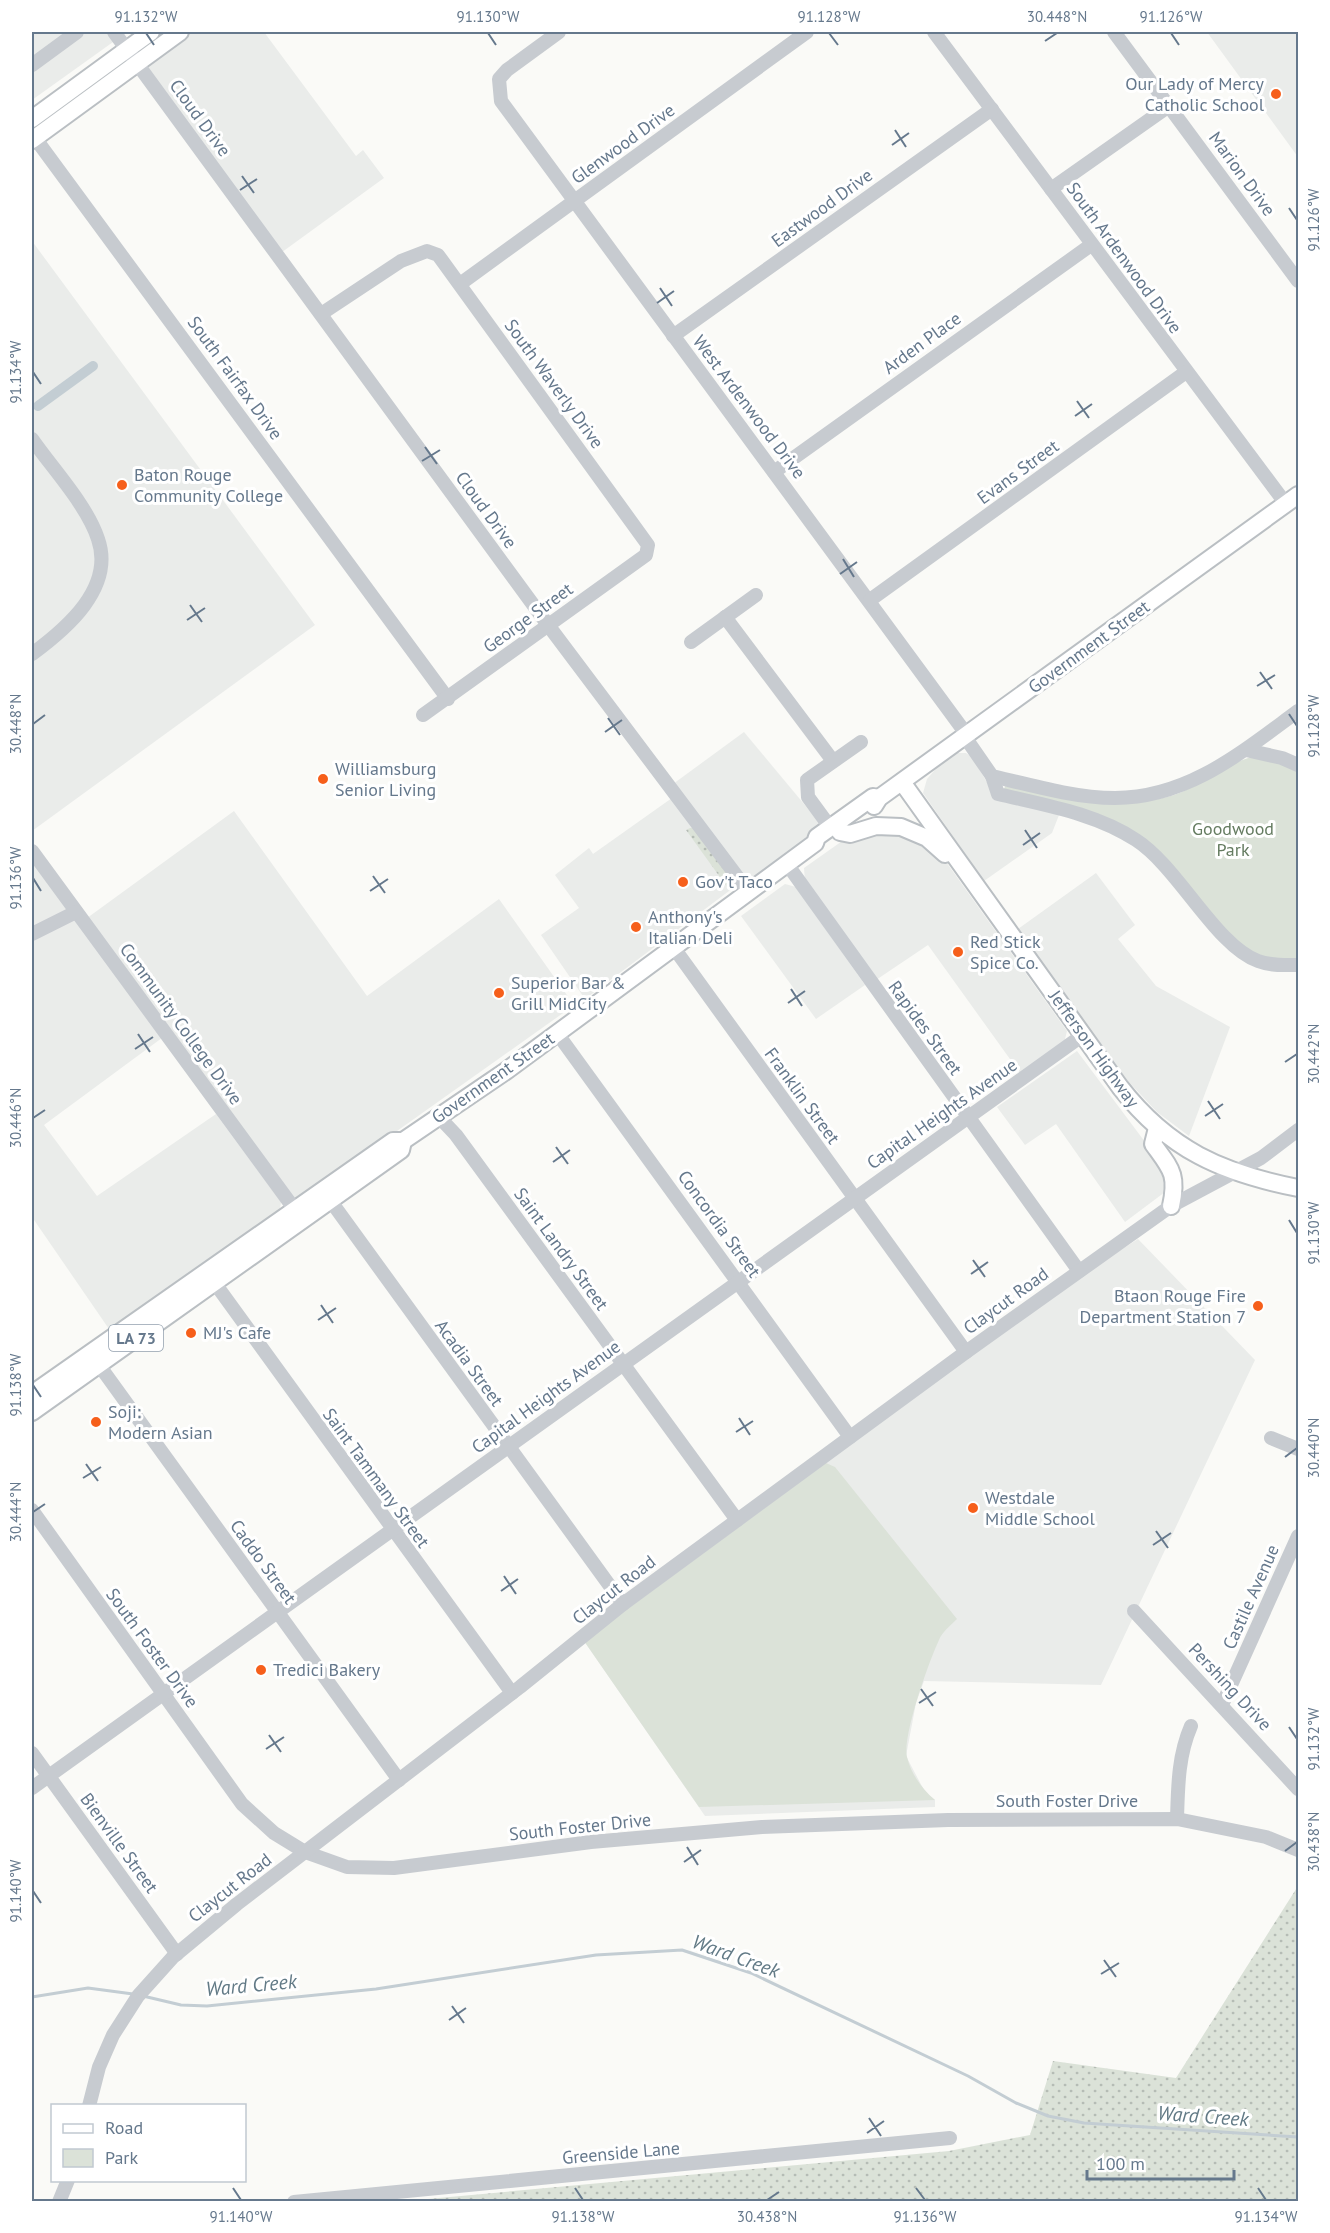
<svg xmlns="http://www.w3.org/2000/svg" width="1330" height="2233" font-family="'PT Sans',sans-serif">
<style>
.built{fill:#eaecea}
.grass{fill:url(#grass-dots)}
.park{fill:#dbe2d8}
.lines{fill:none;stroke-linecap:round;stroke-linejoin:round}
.stream{stroke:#c3cdd3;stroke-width:3}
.canal{stroke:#c3cdd3;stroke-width:10}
.major-casing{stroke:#babfc3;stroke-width:20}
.minor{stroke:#c7cbd0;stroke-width:14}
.major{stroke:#fff;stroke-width:16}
.ticks{fill:none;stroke:#65788c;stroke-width:2}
.poi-dot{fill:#f65f1b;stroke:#fff;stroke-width:2}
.labels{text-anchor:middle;stroke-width:6;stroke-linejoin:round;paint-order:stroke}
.shield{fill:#fff;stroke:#93a0ae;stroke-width:1.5}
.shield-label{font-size:16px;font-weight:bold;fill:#65788c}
.poi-label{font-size:18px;fill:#65788c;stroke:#fff;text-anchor:start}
.street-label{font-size:18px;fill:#65788c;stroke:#fff}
.park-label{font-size:18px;fill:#657c61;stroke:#fff}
.water-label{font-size:20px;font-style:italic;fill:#627a86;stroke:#fff}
.neatline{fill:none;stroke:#65788c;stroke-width:2}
.ticks-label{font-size:15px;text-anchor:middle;fill:#65788c}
</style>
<defs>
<pattern id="grass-dots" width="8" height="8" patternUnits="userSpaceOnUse" patternTransform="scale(1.5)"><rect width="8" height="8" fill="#dbe2d8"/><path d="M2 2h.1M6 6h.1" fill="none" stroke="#b5bcb5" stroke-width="1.8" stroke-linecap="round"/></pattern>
</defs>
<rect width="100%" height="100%" fill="#fafaf7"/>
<g class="built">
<path d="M 32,32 L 127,32 L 32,100 Z"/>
<path d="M 180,32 L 264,32 L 356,156 L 363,150 L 384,178 L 278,255 L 137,63 Z"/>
<path d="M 1207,32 L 1298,32 L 1298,157 Z"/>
<path d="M 32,241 L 315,625 L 32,831 Z"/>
<path d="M 744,732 L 824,828 L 756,877 L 742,873 L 673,784 Z"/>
<path d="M 957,753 L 966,753 L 972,757 L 994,794 L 1059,815 L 1052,833 L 984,881 L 923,793 L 927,779 L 941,763 Z"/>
<path d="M 672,798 L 733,883 L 733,888 L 585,999 L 541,935 L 579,908 L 555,875 L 589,848 L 593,854 Z"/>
<path d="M 234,811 L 367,996 L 499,899 L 569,998 L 566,1011 L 304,1197 L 288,1201 L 166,1035 L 44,1125 L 97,1196 L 216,1114 L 281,1202 L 279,1216 L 109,1329 L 32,1217 L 32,851 L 83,921 Z"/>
<path d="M 865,832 L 907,834 L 939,852 L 1067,1031 L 1064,1043 L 1020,1073 L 928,945 L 876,980 L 805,881 L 804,868 L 845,839 Z"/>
<path d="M 1096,873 L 1135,925 L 1118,939 L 1156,986 L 1230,1027 L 1189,1136 L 1157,1112 L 1127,1080 L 1018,929 Z"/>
<path d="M 785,884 L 796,887 L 865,985 L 816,1019 L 741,916 Z"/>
<path d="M 1077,1051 L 1160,1162 L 1169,1189 L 1125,1222 L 1056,1124 L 1025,1145 L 997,1107 Z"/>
<path d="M 1138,1239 L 1255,1360 L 1101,1685 L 924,1681 L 916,1703 L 906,1756 L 925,1792 L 935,1800 L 935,1807 L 705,1816 L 584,1641 L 1060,1289 Z"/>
</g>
<g class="grass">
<path d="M 690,828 L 694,828 L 732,879 L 733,886 L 730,891 L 686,830 Z"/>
<path d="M 1298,1886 L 1298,2201 L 406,2201 L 949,2151 L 1030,2135 L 1053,2061 L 1176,2078 Z"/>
</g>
<g class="park">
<path d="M 1253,757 L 1298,768 L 1298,960 L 1264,958 L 1239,945 L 1144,842 L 1004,790 L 1005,786 C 1060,794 1120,812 1174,795 C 1201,786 1229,761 1253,757 Z"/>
<path d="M 826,1463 L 835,1467 L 957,1619 C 951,1625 942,1632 939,1640 C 929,1661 902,1737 907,1757 C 911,1774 922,1789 935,1800 L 699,1807 L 584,1641 Z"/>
</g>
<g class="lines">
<g class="stream">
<path d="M 143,1996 L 181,2005 L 207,2006 L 376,1989 L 596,1955 L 682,1950 L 751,1973 L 968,2076 L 1016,2103 L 1048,2116 L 1084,2123 L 1298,2137"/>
<path d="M 32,1997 L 88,1988 L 133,1994"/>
</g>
<path class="canal" d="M 38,406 L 93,366"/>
<defs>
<g id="major">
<path d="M 32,119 L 151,32"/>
<path d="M 32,140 L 180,32"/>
<path d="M 902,782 L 1120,1087 C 1169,1150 1222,1173 1298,1188"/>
<path d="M 874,806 L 879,798 L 1298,495"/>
<path d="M 840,832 L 850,834 L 876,826 L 901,827 L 927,838 L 945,854"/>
<path d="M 1157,1128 L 1153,1144 C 1171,1169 1178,1174 1171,1206"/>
<path d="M 32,1394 L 393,1141 L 403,1141 L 506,1071 L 815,843 L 817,837 L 873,797 L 879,798"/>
<path d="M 32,1412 L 401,1150 L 403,1141"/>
</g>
</defs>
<use href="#major" class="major-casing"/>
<g class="minor">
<path d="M 114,32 L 548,625 L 748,891"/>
<path d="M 559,32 L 507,70 L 499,79 L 501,101 L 967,735"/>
<path d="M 934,32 L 1286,504"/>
<path d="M 1114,32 L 1298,281"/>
<path d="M 32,65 L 77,32"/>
<path d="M 35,138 L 448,699"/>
<path d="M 1051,189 L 1169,106"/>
<path d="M 460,284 L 807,32"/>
<path d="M 321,314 L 401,261 L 427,251 L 438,255 L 648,545 L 646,555 L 423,715"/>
<path d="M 673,336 L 992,109"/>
<path d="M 32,439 C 52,468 87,505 98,539 C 115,588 66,629 32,654"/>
<path d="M 774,472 L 1091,245"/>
<path d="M 870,600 L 1186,372"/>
<path d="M 725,617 L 833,761"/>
<path d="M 691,642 L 756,595"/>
<path d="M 965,737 L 992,776 C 1030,785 1076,798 1115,798 C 1188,798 1242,752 1298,711"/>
<path d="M 1246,750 L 1282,758 L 1298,765"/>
<path d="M 992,776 L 998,794 C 1044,805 1095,813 1136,840 C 1178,867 1216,946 1258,961 C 1271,966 1285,965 1298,965"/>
<path d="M 830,827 L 808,797 L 807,780 L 861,742"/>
<path d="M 32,851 L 301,1218"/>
<path d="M 787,864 L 1079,1271"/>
<path d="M 32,934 L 76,912"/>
<path d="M 674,948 L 966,1352"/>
<path d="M 557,1033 L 850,1437"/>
<path d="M 439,1117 L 456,1135 L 737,1520"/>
<path d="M 330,1200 L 623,1604"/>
<path d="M 214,1282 L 512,1693"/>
<path d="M 99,1365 L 399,1780"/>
<path d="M 1271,1438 L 1298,1449"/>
<path d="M 32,1510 L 242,1804 L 274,1833 L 305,1852 L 347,1867 L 394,1868 L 591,1842 L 762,1827 L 948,1820 L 1177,1819 L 1266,1837 L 1298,1850"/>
<path d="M 1134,1611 L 1298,1789"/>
<path d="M 1222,1705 L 1298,1536"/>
<path d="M 32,1753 L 177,1954"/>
<path d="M 32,1788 L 1083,1035"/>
<path d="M 1177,1819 C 1178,1787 1178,1756 1191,1726"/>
<path d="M 89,2106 L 99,2067 L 113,2035 L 138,1996 L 173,1957 L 237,1904 L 520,1687 L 623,1604 L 966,1352 L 1171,1206 L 1261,1158 L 1298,1130"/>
<path d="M 59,2202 L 68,2180"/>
<path d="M 294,2202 L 950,2138"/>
</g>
<use href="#major" class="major"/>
</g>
<path class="ticks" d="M 146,33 L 154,45M 488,33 L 496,45M 829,33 L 838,45M 1171,33 L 1179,45M 1045,41 L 1057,33M 895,130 L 906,147M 892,145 L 909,133M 242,176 L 254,193M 240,190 L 257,179M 1289,208 L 1297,220M 660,288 L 672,306M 657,303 L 674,291M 33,372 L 41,384M 1077,401 L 1089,418M 1075,416 L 1092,404M 425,447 L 437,464M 422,461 L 440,450M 843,559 L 854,577M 840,574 L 857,562M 190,605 L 202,622M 187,620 L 205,608M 1260,672 L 1272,689M 1257,686 L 1275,675M 1289,714 L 1297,726M 608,718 L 620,735M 33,724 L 45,715M 605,732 L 622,720M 1025,830 L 1037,848M 1023,845 L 1040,833M 373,876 L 385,893M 33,878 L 41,891M 370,891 L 388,879M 791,989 L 802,1006M 788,1003 L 805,991M 138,1034 L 150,1052M 135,1049 L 153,1037M 1285,1062 L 1297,1054M 1208,1101 L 1220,1119M 1205,1116 L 1223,1104M 33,1118 L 45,1110M 556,1147 L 568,1164M 553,1162 L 570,1150M 1289,1220 L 1297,1233M 973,1260 L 985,1277M 971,1274 L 988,1262M 321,1305 L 333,1323M 318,1320 L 336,1308M 33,1385 L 41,1397M 739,1418 L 750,1435M 736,1432 L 753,1421M 1285,1457 L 1297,1448M 86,1464 L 98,1481M 83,1478 L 101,1467M 33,1512 L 45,1504M 1156,1531 L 1168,1548M 1153,1545 L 1171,1533M 504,1576 L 516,1594M 501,1591 L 518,1579M 921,1689 L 933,1706M 919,1703 L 936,1692M 1289,1727 L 1297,1739M 269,1735 L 281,1752M 266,1749 L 284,1737M 687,1847 L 698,1865M 1285,1851 L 1297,1842M 684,1862 L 701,1850M 33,1891 L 41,1903M 1104,1960 L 1116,1977M 1101,1974 L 1119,1963M 452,2006 L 464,2023M 449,2020 L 466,2008M 869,2118 L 881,2136M 867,2133 L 884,2121M 233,2188 L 241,2200M 575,2188 L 583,2200M 916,2188 L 925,2200M 1258,2188 L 1266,2200M 767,2200 L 779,2192"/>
<g class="poi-dot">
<circle cx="1276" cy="94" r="6"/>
<circle cx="122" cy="485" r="6"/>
<circle cx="323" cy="779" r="6"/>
<circle cx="683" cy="882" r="6"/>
<circle cx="636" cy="927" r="6"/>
<circle cx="958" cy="952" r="6"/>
<circle cx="499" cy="993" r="6"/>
<circle cx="1258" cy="1306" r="6"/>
<circle cx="191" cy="1333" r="6"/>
<circle cx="96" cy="1422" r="6"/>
<circle cx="973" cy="1508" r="6"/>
<circle cx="261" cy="1670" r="6"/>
</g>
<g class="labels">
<rect class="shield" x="109" y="1325" width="54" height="26" rx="4.5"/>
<g class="shield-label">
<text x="136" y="1344">LA 73</text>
</g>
<g class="poi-label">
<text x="1264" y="90" text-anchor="end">Our Lady of Mercy<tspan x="1264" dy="21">Catholic School</tspan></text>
<text x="134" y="481">Baton Rouge<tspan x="134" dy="21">Community College</tspan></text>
<text x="335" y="775">Williamsburg<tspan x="335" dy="21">Senior Living</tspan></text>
<text x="695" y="888">Gov't Taco</text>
<text x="648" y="923">Anthony's<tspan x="648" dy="21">Italian Deli</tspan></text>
<text x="970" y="948">Red Stick<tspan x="970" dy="21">Spice Co.</tspan></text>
<text x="511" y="989">Superior Bar &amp;<tspan x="511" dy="21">Grill MidCity</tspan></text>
<text x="1246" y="1302" text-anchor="end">Btaon Rouge Fire<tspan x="1246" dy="21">Department Station 7</tspan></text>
<text x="203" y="1339">MJ's Cafe</text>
<text x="108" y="1418">Soji:<tspan x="108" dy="21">Modern Asian</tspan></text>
<text x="985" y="1504">Westdale<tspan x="985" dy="21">Middle School</tspan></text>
<text x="273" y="1676">Tredici Bakery</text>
</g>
<g class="street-label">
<text transform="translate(200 118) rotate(54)" y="6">Cloud Drive</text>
<text transform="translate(623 144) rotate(-36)" y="6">Glenwood Drive</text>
<text transform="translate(1242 174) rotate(54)" y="6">Marion Drive</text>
<text transform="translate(822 208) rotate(-36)" y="6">Eastwood Drive</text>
<text transform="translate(1124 258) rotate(54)" y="6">South Ardenwood Drive</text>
<text transform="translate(922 343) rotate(-36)" y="6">Arden Place</text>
<text transform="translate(235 378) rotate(54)" y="6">South Fairfax Drive</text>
<text transform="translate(554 384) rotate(54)" y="6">South Waverly Drive</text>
<text transform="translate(749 407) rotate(53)" y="6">West Ardenwood Drive</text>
<text transform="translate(1018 472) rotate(-36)" y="6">Evans Street</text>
<text transform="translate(486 510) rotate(54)" y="6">Cloud Drive</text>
<text transform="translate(528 618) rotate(-36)" y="6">George Street</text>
<text transform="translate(1089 647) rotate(-36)" y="6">Government Street</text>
<text transform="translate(181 1024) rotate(54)" y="6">Community College Drive</text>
<text transform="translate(925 1028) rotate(54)" y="6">Rapides Street</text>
<text transform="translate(1094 1049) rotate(54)" y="6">Jefferson Highway</text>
<text transform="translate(493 1078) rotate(-35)" y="6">Government Street</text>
<text transform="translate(802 1096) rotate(54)" y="6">Franklin Street</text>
<text transform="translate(942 1114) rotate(-35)" y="6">Capital Heights Avenue</text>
<text transform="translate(719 1224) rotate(54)" y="6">Concordia Street</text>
<text transform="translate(561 1249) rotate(54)" y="6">Saint Landry Street</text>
<text transform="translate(1006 1301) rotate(-36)" y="6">Claycut Road</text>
<text transform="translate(469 1363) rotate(54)" y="6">Acadia Street</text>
<text transform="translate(546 1397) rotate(-36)" y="6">Capital Heights Avenue</text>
<text transform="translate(376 1478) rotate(54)" y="6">Saint Tammany Street</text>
<text transform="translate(263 1562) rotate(54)" y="6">Caddo Street</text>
<text transform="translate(614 1590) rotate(-38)" y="6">Claycut Road</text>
<text transform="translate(1251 1597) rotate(-66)" y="6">Castile Avenue</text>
<text transform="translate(152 1648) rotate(54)" y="6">South Foster Drive</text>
<text transform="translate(1230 1687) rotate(47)" y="6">Pershing Drive</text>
<text x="1067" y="1807">South Foster Drive</text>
<text transform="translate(580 1827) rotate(-6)" y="6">South Foster Drive</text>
<text transform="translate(119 1843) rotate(54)" y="6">Bienville Street</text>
<text transform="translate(230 1888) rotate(-38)" y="6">Claycut Road</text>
<text transform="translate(621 2153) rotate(-5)" y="6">Greenside Lane</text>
</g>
<g class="park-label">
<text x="1233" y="835">Goodwood<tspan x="1233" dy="21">Park</tspan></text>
</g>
<g class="water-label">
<text transform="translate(736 1956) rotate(20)" y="7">Ward Creek</text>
<text transform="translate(251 1985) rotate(-5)" y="7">Ward Creek</text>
<text transform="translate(1203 2116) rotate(4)" y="7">Ward Creek</text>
</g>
</g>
<rect width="1330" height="2233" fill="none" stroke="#ffffff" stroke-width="66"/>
<rect x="51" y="2104" width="195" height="78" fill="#ffffff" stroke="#c1c9d1" stroke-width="1.5"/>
<rect x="63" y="2124" width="30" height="9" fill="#ffffff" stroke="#c1c9d1" stroke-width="1.5"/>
<text x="105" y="2134" font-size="18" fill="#65788c">Road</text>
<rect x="63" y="2149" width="30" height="18" fill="#dbe2d8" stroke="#c1c9d1" stroke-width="1.5"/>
<text x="105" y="2164" font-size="18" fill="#65788c">Park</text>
<path d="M1087 2170v9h147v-9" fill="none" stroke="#65788c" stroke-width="3"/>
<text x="1096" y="2170" font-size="18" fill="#65788c" stroke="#ffffff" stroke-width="4.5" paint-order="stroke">100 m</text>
<rect x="33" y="33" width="1264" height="2167" class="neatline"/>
<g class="ticks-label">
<text x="146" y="22">91.132°W</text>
<text x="488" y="22">91.130°W</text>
<text x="829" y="22">91.128°W</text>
<text x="1057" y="22">30.448°N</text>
<text x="1171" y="22">91.126°W</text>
<text transform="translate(1314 220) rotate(-90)" y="5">91.126°W</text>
<text transform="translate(16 372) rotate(-90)" y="5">91.134°W</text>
<text transform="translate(16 724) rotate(-90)" y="5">30.448°N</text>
<text transform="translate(1314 726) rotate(-90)" y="5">91.128°W</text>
<text transform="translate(16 878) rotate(-90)" y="5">91.136°W</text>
<text transform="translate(1314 1054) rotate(-90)" y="5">30.442°N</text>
<text transform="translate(16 1118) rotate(-90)" y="5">30.446°N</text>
<text transform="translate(1314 1233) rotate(-90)" y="5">91.130°W</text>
<text transform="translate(16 1385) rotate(-90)" y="5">91.138°W</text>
<text transform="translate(1314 1448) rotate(-90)" y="5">30.440°N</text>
<text transform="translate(16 1512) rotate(-90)" y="5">30.444°N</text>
<text transform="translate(1314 1739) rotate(-90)" y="5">91.132°W</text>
<text transform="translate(1314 1842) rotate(-90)" y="5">30.438°N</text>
<text transform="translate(16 1891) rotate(-90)" y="5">91.140°W</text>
<text x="241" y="2222">91.140°W</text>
<text x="583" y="2222">91.138°W</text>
<text x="767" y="2222">30.438°N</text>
<text x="925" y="2222">91.136°W</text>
<text x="1266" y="2222">91.134°W</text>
</g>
</svg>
